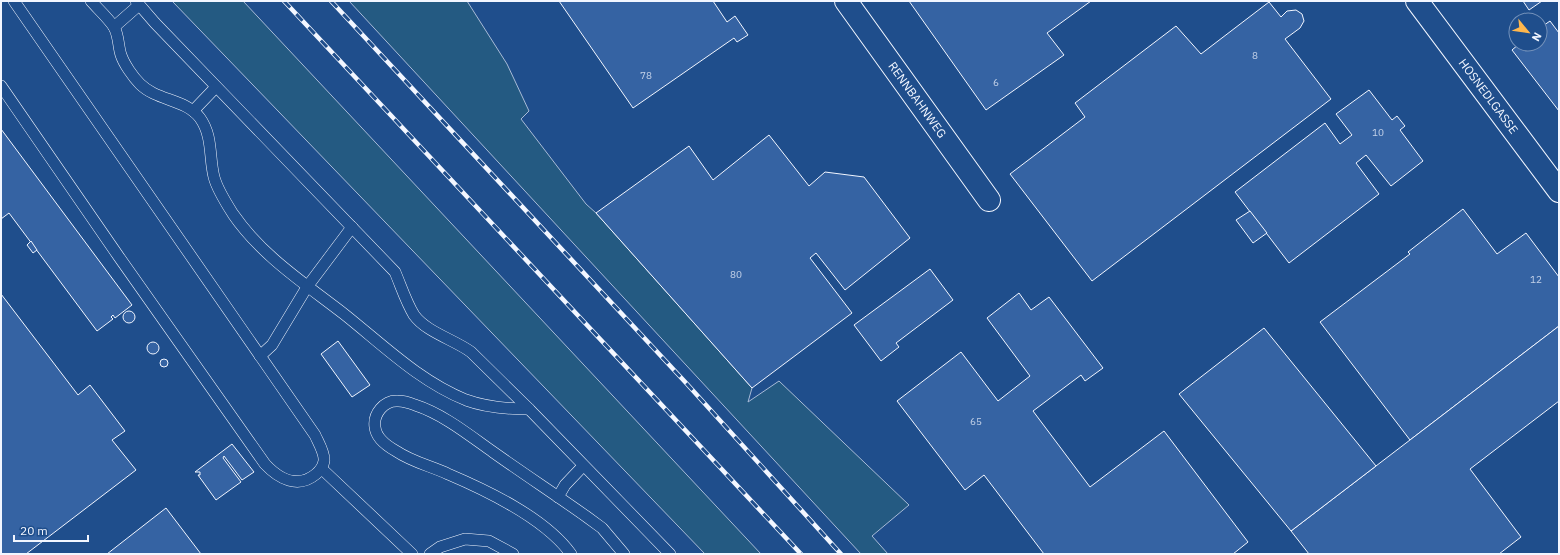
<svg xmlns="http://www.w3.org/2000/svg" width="1560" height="555" font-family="'IBM Plex Sans',sans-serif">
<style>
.green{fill:#245a82;stroke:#a8bbd7}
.building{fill:#3563a3;stroke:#f2f6ff}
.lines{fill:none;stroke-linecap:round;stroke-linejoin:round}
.service-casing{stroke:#f2f6ff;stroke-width:12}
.minor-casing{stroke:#f2f6ff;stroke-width:24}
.service{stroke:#1f4e8c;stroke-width:11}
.minor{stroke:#1f4e8c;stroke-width:22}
.rail-casing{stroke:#f2f6ff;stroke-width:4.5}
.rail{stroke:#1f4e8c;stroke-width:3;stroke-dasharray:9;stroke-linecap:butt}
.labels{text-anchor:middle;stroke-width:3;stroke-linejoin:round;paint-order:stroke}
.number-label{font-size:10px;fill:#c3d1e8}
.street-label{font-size:12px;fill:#f2f6ff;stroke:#1f4e8c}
</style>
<rect width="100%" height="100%" fill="#1f4e8c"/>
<g class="green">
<path d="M 172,1 L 243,1 L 761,554 L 705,554 Z"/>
<path d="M 349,1 L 467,1 L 507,64 L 529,111 L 521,119 L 586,204 L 596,213 L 752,388 L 748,402 L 779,381 L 909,505 L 872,536 L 888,554 L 861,554 Z"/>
</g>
<g class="building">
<path d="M 559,1 L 713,1 L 727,22 L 735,16 L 748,35 L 737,42 L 734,38 L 633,108 Z"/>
<path d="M 909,1 L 1091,1 L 1047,33 L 1064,55 L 986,110 Z"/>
<path d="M 1523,1 L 1542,1 L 1529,10 Z"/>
<path d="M 1269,2 L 1281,17 L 1287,11 L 1296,10 L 1302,14 L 1304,21 L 1300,28 L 1285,39 L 1331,99 L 1092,281 L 1010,174 L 1085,117 L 1075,103 L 1176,26 L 1201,54 Z"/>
<path d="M 1550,21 L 1559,33 L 1559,111 L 1512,50 L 1519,44 L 1540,44 L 1540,28 Z"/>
<path d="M 1369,90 L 1392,120 L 1397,116 L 1405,126 L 1400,130 L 1423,161 L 1391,186 L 1366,155 L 1356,163 L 1379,194 L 1289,263 L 1235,192 L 1325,123 L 1340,144 L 1352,135 L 1336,114 Z"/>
<path d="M 1,129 L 132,305 L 115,318 L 113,315 L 111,317 L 113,319 L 97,331 L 9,213 L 1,219 Z"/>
<path d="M 769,135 L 809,186 L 825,172 L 864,177 L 910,238 L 845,290 L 816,253 L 810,258 L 852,313 L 752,388 L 596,213 L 689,146 L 713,180 Z"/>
<path d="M 1463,209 L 1497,254 L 1526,233 L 1559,277 L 1559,326 L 1410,440 L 1320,322 L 1410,254 L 1408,252 Z"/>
<path d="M 1250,211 L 1267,233 L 1253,243 L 1236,220 Z"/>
<path d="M 31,241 L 37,250 L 33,253 L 27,245 Z"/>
<path d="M 930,269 L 953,300 L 896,343 L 899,347 L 881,361 L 854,325 Z"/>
<path d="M 1019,293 L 1031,310 L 1049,297 L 1103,368 L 1085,381 L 1081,375 L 1033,411 L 1090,487 L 1164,431 L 1248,542 L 1233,554 L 1044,554 L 984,475 L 965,490 L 897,401 L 961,352 L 998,401 L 1030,376 L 987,318 Z"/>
<path d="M 1,294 L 78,395 L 90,385 L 125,431 L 112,440 L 136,470 L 26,554 L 1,554 Z"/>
<circle cx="129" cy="317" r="6"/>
<path d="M 1559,326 L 1559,401 L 1470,469 L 1521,537 L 1499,554 L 1309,554 L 1291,531 Z"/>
<path d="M 1264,328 L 1376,466 L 1291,531 L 1179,394 Z"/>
<path d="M 338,341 L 370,385 L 352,397 L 321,354 Z"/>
<circle cx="153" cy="348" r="6"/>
<circle cx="164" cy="363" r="4"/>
<path d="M 232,444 L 254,472 L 242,480 L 224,456 L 223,458 L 241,482 L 216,500 L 198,475 L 200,475 L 200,472 L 195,472 Z"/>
<path d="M 166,508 L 201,554 L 107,554 Z"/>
</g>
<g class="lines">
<defs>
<g id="service">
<path d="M 91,1 C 98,9 108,18 114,27 C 119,36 118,46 121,55 C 124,64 133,77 140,84 C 157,101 186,99 200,118 C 213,136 209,158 214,177 C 217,189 226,203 233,214 C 262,256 304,283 344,314 C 383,345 419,381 466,400 C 485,407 509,409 529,409"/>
<path d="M 136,1 L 155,23 L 395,272 C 401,286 406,302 414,315 C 426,332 455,340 471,352 L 529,409 L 670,554"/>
<path d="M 114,27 L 139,5"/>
<path d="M 1,86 L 119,257 L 265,464 C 279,479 298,489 316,474 C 321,470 323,467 324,461 C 325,453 318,442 315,435 L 14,1"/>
<path d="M 193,111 L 216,87"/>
<path d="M 260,356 L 272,345 L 307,287 L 352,227"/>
<path d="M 322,469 L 412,554"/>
<path d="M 558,497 L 565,485 L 583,466"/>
<path d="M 430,554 L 440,547 L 465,539 L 489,541 L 513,554"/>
<path d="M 571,554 C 545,518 488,491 448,474 C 431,466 412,462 396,451 C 387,446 376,438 375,427 C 373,414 384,400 398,401 C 403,401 410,403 415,405 C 443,414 469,435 493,452 C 524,474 556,495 587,517 L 602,528 L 624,554"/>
</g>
<g id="minor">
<path id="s1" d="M 846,1 L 989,200"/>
<path id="s2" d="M 1417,1 L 1559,191"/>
</g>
</defs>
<use href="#service" class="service-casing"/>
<use href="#minor" class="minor-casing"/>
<use href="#service" class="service"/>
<use href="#minor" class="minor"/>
<defs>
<g id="rail">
<path d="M 284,1 L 801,554"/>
<path d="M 331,1 L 687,384 L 841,554"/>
</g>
</defs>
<use href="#rail" class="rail-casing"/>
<use href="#rail" class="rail"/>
</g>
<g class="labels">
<g class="number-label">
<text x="1255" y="59">8</text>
<text x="646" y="79">78</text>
<text x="996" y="86">6</text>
<text x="1378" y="136">10</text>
<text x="736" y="278">80</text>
<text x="1536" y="283">12</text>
<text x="976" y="425">65</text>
</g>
<g class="street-label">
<text dy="4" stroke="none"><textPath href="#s2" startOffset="119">HOSNEDLGASSE</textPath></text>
<text dy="4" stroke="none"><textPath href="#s1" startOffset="122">RENNBAHNWEG</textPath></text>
</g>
</g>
<rect width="1560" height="555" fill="none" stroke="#f2f6ff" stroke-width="4"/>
<g transform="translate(1528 32) rotate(119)"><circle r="19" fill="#1f4e8c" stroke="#7391ba"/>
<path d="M0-3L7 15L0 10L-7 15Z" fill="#ffb74d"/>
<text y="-6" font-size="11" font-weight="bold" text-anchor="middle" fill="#f2f6ff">N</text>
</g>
<path d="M14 535v6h74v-6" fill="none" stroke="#f2f6ff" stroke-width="2"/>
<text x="20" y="535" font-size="12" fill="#f2f6ff" stroke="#1f4e8c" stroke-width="3" paint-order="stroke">20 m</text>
</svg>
